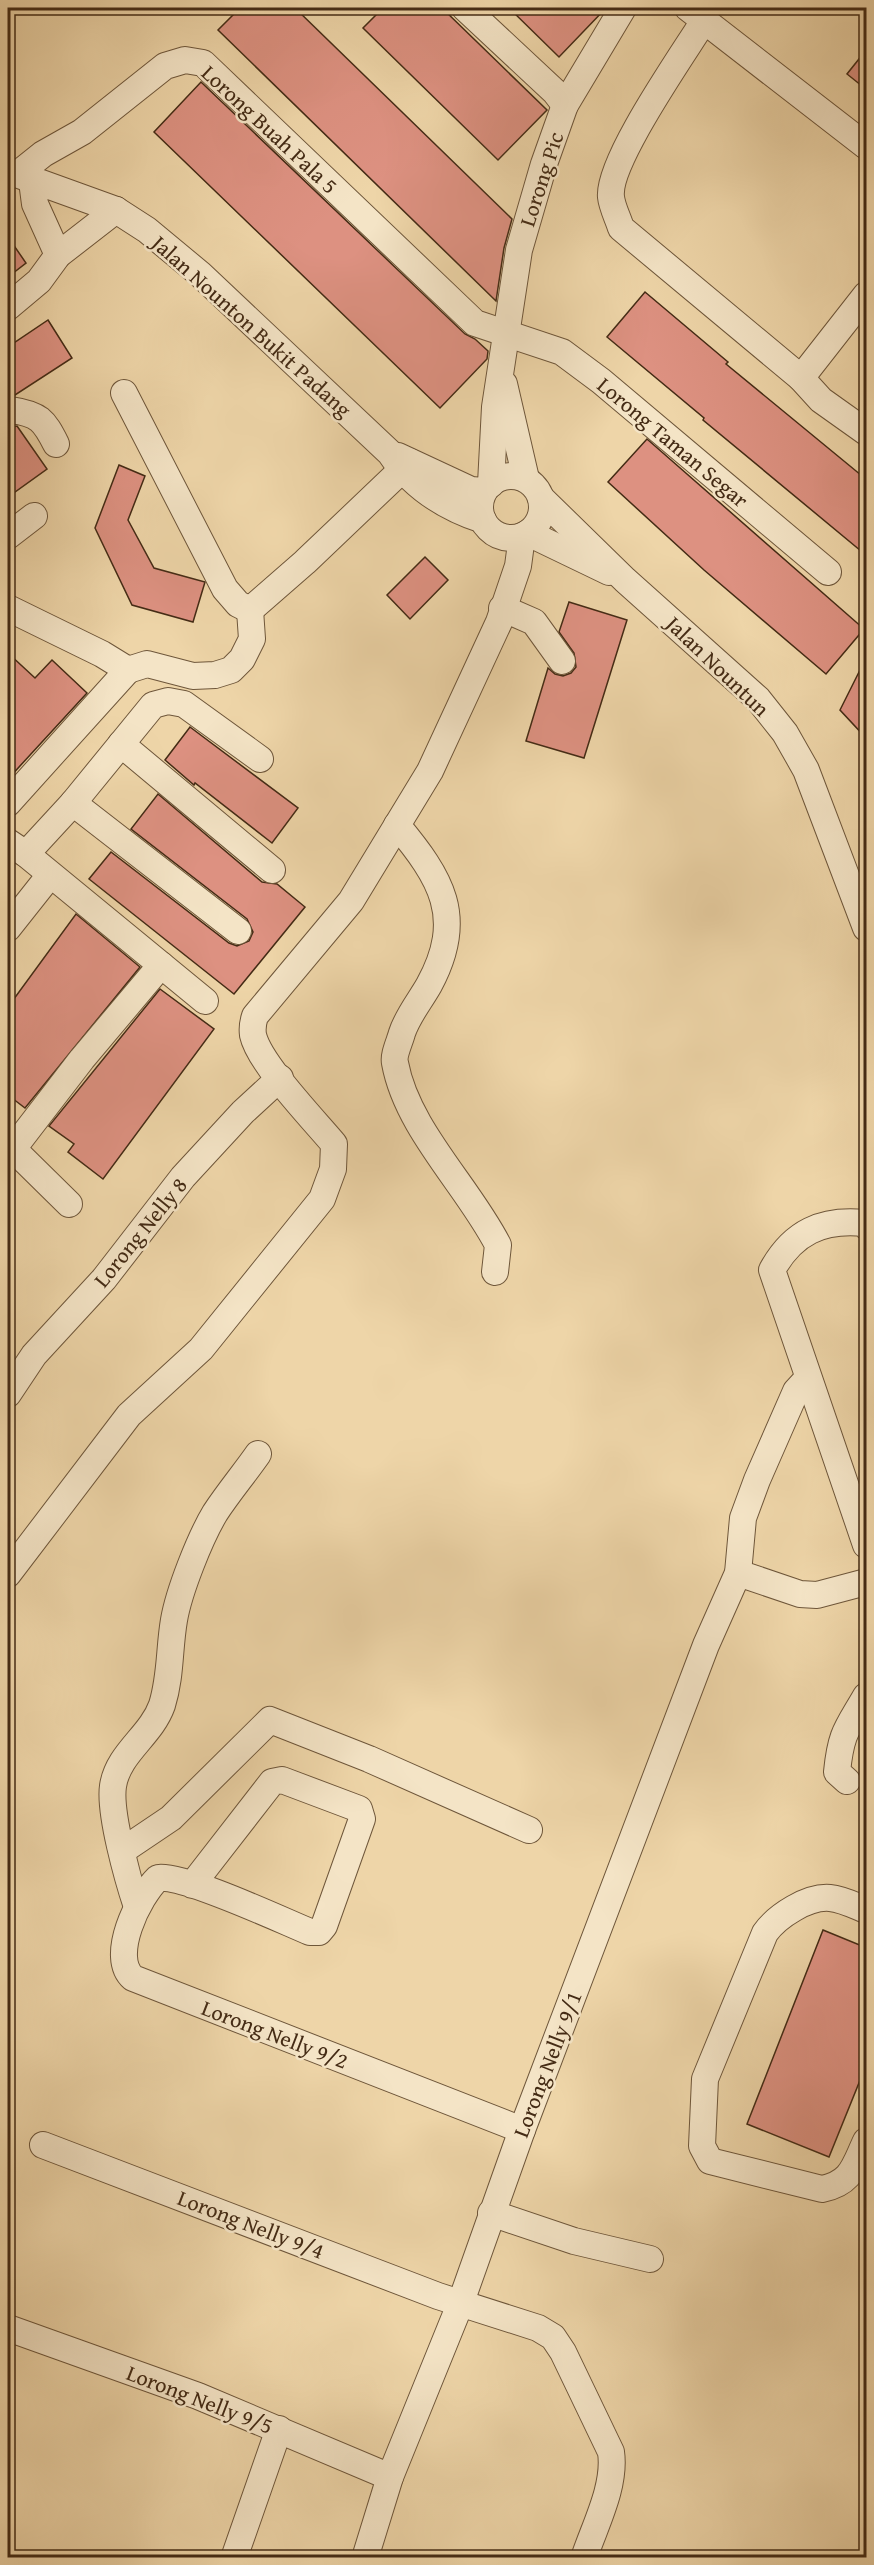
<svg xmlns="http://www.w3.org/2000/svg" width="874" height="2565" font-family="'Gentium Book Plus',serif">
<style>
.building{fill:#dd9181;stroke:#442b15;stroke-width:1.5}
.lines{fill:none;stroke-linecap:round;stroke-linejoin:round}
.minor-casing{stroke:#6e563a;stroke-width:28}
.minor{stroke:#f4e4c6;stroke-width:26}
.labels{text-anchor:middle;stroke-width:5;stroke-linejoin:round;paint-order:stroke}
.street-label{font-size:22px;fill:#442b15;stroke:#f4e4c6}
</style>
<rect width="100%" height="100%" fill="#eed5a8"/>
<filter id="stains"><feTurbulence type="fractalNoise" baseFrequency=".00333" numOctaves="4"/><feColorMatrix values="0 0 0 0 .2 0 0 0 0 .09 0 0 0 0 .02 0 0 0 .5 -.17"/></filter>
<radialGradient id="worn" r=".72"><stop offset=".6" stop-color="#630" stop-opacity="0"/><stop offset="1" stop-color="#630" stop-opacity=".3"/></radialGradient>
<g class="building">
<path d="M 240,8 L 295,8 L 512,219 L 504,248 L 496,301 L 218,30 Z"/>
<path d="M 383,8 L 442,8 L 547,110 L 498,160 L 363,28 Z"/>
<path d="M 509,8 L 606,8 L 559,57 Z"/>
<path d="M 867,49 L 867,90 L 847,74 Z"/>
<path d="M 201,82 L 465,334 L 475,339 L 488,351 L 487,359 L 440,408 L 154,132 Z"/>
<path d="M 8,237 L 26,263 L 8,277 Z"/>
<path d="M 645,292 L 728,362 L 726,364 L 867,480 L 867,556 L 703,420 L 704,418 L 607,337 Z"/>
<path d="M 48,320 L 72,358 L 15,395 L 8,396 L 8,347 Z"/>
<path d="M 17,426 L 47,469 L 8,497 L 8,428 Z"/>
<path d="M 647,439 L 864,629 L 826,674 L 704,570 L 608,482 Z"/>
<path d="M 119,465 L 145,476 L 128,520 L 154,568 L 205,582 L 193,622 L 132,605 L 95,528 Z"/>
<path d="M 425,557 L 448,580 L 410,619 L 387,595 Z"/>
<path d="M 569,602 L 627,620 L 584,758 L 526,741 L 548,668 L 555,674 L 563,676 L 571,673 L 576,667 L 574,653 L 559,632 Z"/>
<path d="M 8,653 L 35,678 L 52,660 L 87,693 L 8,779 Z"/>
<path d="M 867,656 L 867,739 L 840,710 Z"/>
<path d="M 190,727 L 298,808 L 272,843 L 195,783 L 194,785 L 165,760 Z"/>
<path d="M 158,794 L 262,882 L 277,884 L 305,907 L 234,994 L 89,879 L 111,852 L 229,943 L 237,946 L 249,941 L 253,932 L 247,919 L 131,829 Z"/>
<path d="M 76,914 L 140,967 L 25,1108 L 8,1095 L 8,1007 Z"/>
<path d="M 160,989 L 214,1029 L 103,1179 L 68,1152 L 74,1144 L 49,1126 Z"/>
<path d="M 823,1930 L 867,1948 L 867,2063 L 829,2157 L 747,2124 Z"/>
</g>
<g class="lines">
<defs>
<g id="minor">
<path d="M 465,8 L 555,92 L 565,105"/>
<path d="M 688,8 L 866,146"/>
<path d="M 705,19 C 684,53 607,162 611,197 C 612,207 618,218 621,228 L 801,378"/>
<path d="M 8,171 L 116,210 L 147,230 L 200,274 L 390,453 C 412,486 446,508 483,520"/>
<path d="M 18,174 L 43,154 L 82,132 L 165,66 L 185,60 L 203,63 L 475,323 L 562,352 L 601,381 L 828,572"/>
<path d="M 32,181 L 35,204 L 58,255"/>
<path d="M 866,295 L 801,378 L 821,400 L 866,432"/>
<path d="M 8,307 L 39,281 L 58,255 L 116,210"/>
<path d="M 504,384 L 526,479"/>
<path d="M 124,393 L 225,589 L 238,604 L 250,610"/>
<path d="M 8,413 L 11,410 C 39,414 44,420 56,444"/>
<path d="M 398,456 L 471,490 L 484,491"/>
<circle cx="511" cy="507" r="31"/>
<path d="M 491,484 L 495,407 L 519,250 L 544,164 L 565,105 L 623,8"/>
<path d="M 541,498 L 625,580 L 758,699 L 785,733 L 806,770 L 866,928"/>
<path d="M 528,533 L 609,572"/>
<path d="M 8,536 L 34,516"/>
<path d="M 8,608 L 102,654 L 128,670 L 147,664 L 193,676 L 215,675 L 231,670 L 242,659 L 252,639 L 250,610"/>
<path d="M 502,608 L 534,622 L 562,661"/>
<path d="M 250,610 L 305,562 L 410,462"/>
<path d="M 121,744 L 272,870"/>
<path d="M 8,803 L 128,670"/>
<path d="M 73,803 L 238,931"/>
<path d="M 397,825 C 441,878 466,917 429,985 C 420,1001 408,1015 402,1033 C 400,1041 393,1055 395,1063 C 407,1129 468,1186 498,1245 L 495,1272"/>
<path d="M 8,842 L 26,854 L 205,1001"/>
<path d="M 26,854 L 73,803 L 153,705 L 168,701 L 184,704 L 260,759"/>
<path d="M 8,928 L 50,875"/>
<path d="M 8,1144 L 69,1204"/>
<path d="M 12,1150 L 82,1059 L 161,965"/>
<path d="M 866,1226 L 864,1223 C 822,1219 793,1232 772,1270 L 866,1545"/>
<path d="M 8,1394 L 34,1355 L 104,1279 L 183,1177 L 243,1112 L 280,1078"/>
<path d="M 738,1573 L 800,1594 L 817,1595 L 866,1582"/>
<path d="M 8,1574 L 129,1415 L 201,1349 L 322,1199 L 333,1169 L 334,1144 C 314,1120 259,1063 253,1035 C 252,1028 253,1022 255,1016 L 351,901 L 430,771 L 499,622 L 518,566 L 522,536"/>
<path d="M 847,1781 L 837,1772 C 841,1732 847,1729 866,1696"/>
<path d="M 122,1851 L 171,1818 L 270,1720 L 369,1759 L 529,1830"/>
<path d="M 192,1885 L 272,1782 L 282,1780 L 359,1809 L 362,1819 L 324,1926 L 319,1932 L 310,1932 C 281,1920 183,1874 158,1878 C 138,1897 109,1957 133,1978 L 522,2130"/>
<path d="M 137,1907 C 128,1880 109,1813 113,1786 C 118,1753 151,1736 162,1705 C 171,1676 169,1649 174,1620 C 179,1591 200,1538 215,1513 C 228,1493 244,1474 258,1454"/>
<path d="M 866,1910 C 856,1906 842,1899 830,1898 C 808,1896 777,1916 765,1933 L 705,2079 L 702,2146 L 710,2161 L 822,2189 C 852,2183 854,2166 866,2141"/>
<path d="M 43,2145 L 438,2296 L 538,2328 L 553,2337 L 563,2352 L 611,2452 C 616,2486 595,2525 584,2558"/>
<path d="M 491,2213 L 574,2241 L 650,2259"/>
<path d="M 8,2328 L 198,2396 L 390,2477"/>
<path d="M 234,2558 L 279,2429"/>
<path d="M 365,2558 L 390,2477 L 461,2302 L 522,2130 L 706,1645 L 738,1573 L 743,1518 L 757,1480 L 796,1391 L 808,1378"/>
</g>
</defs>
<use href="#minor" class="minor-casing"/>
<use href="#minor" class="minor"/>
</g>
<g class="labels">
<g class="street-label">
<text transform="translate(270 129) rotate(43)" y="8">Lorong Buah Pala 5</text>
<text transform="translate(541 179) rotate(-72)" y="8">Lorong Pic</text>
<text transform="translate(252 326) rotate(42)" y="8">Jalan Nounton Bukit Padang</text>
<text transform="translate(673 442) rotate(40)" y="8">Lorong Taman Segar</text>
<text transform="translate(718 666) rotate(44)" y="8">Jalan Nountun</text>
<text transform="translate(140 1232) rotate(-51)" y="8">Lorong Nelly 8</text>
<text transform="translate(275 2034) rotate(21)" y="8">Lorong Nelly 9/2</text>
<text transform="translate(547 2064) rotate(-69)" y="8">Lorong Nelly 9/1</text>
<text transform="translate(251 2224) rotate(21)" y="8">Lorong Nelly 9/4</text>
<text transform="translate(200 2399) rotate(21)" y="8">Lorong Nelly 9/5</text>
</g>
</g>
<rect width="874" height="2565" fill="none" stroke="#eed5a8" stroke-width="30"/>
<rect x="9" y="9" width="856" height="2547" fill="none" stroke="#442b15" stroke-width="3"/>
<rect x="15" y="15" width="844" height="2535" fill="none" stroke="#442b15" stroke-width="1.5"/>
<rect width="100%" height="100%" filter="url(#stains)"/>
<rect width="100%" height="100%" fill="url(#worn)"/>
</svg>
